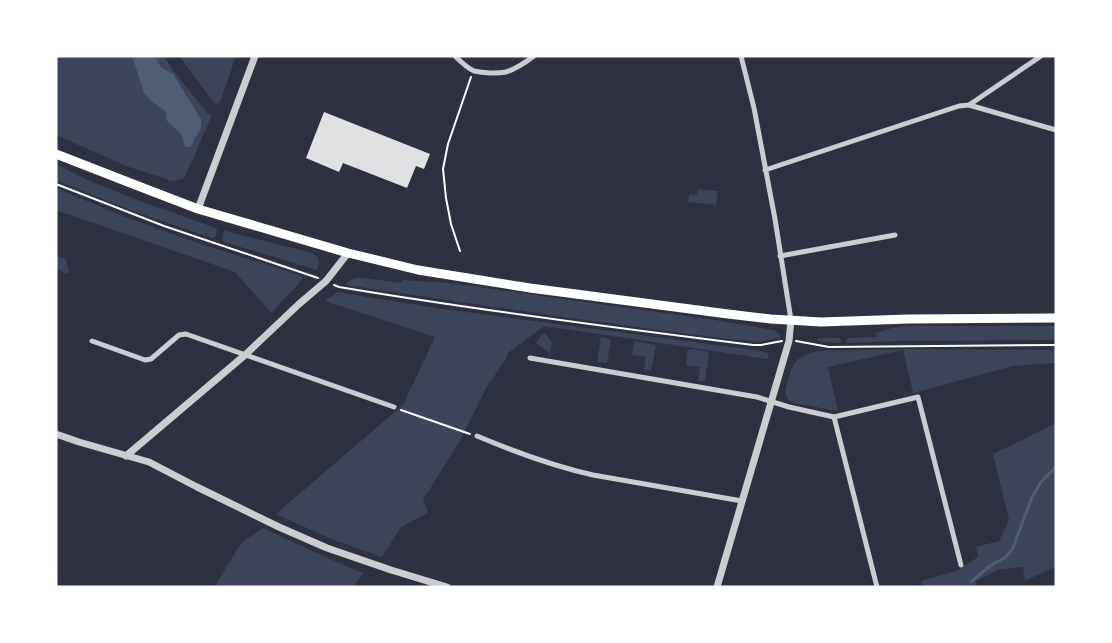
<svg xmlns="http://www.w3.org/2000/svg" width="1112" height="643" font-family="'Public Sans',sans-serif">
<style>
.green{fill:#3c4559}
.water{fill:#4f5d75}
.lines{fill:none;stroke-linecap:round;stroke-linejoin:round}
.stream{stroke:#4f5d75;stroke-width:3}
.building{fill:#e0e0e3}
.path{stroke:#fff;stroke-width:2}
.minor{stroke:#caccd0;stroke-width:5}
.tertiary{stroke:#caccd0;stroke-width:7}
.primary{stroke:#fff;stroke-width:9}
</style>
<rect width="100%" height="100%" fill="#2d3142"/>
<g class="green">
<path d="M 56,56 L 164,56 L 174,72 L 211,117 L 195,155 L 183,179 L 172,181 L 126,166 L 56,135 Z"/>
<path d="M 184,56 L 236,56 L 221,99 L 219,103 L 215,104 L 213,102 L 181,58 Z"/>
<path d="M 56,164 L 92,182 L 143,202 L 216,228 L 217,230 L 216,236 L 212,238 C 160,221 107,202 56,180 Z"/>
<path d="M 56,188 L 128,218 L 198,243 L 302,276 L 302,280 L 271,313 L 235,272 L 56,210 Z"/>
<path d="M 697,189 L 718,191 L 716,205 L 688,202 L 689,194 L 697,195 Z"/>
<path d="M 224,231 L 226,231 L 312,253 L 318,257 L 319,264 L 317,270 L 224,242 L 222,239 Z"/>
<path d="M 56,256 L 66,259 L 69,271 L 66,274 L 56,268 Z"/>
<path d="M 355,278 L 364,278 L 401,283 L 403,280 L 449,283 L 715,320 L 774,330 L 778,333 L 781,337 L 759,342 L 712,337 L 570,318 L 346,285 L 347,282 Z"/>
<path d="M 337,292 L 436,308 L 762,351 L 768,354 L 768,359 L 544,326 L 508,353 L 506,359 L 486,388 L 462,437 L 423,500 L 428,513 L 401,527 L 382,557 L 331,539 L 276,514 L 403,405 L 435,337 L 325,301 Z"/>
<path d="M 907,326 L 1056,326 L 1056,340 L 900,341 L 847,343 L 846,341 L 848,338 L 876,337 L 876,333 L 892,328 Z"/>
<path d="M 544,334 L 546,334 L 552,343 L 550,354 L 536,343 L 542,334 Z"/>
<path d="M 601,337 L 611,340 L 607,363 L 597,362 Z"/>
<path d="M 818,338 L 840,338 L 841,342 L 840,343 L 824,342 L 817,341 Z"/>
<path d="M 634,341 L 656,345 L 651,371 L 644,370 L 646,357 L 632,355 Z"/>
<path d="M 688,349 L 692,350 L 693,349 L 709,352 L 705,381 L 698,381 L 700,367 L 686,365 Z"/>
<path d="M 906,349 L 1056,350 L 1056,363 L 1013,366 L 913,393 L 903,350 L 828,367 L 838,411 L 793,403 C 788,400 786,398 785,392 C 792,368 790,357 818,351 Z"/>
<path d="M 1056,423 L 1056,566 L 1025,581 L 1023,567 L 998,570 L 976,581 L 976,587 L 922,587 L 921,581 L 956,571 L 978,557 L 976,547 L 999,541 L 1009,520 L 993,454 Z"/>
<path d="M 263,528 L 332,560 L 363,573 L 353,587 L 214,587 L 242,542 Z"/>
</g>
<path class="water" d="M 132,56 L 155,56 L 158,63 L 161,67 L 173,74 L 201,119 L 201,129 L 194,139 L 192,146 L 189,147 L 185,147 L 182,135 L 167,121 C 165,117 167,115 165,111 L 150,100 L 144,93 Z"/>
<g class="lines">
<path class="stream" d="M 971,582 L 990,566 L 1006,557 L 1013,548 L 1032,497 L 1041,482 L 1056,467"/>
</g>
<path class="building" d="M 324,112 L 430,154 L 424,169 L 416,166 L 407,188 L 343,163 L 339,172 L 306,158 Z"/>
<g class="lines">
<g class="path">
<path d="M 56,184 L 164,226 L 318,278"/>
<path d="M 460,251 L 451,224 L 446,198 L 443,169 L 448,144 L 471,77"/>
<path d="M 334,285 L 339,287 C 477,310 615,328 753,345 L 761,345 L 782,341"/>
<path d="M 796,341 L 829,347 L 1056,345"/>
<path d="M 401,410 L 470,434"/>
</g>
<g class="minor">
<path d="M 455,56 C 460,61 467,68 474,71 C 483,73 497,74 506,72 C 516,69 526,62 534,56"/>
<path d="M 741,56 L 754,108 L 775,219 L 791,320"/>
<path d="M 969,105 L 1056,130"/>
<path d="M 765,170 L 959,106 L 969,105 L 1041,56"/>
<path d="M 780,256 L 895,235"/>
<path d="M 92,341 L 145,360 L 151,359 L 179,335 L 186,334 L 394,407"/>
<path d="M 530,358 L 757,397 L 789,407 L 834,417 L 918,397 L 961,565"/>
<path d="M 834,417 L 877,587"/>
<path d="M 477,436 C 515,452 553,466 593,475 L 742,501"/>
</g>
<g class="tertiary">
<path d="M 198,209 L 255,56"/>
<path d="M 56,434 L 79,442 L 149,462 L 197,487 L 279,527 L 327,548 L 391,570 L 447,587"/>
<path d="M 126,456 L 245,355 L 299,304 L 326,281 L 348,253"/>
<path d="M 717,587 L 789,341 L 791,320"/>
</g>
<path class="primary" d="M 56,154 L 133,184 L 198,209 L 348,253 L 418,270 L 530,288 L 728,314 L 771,319 L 821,322 L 908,319 L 1056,318"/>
</g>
<rect width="1112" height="643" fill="none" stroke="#ffffff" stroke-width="115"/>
</svg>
